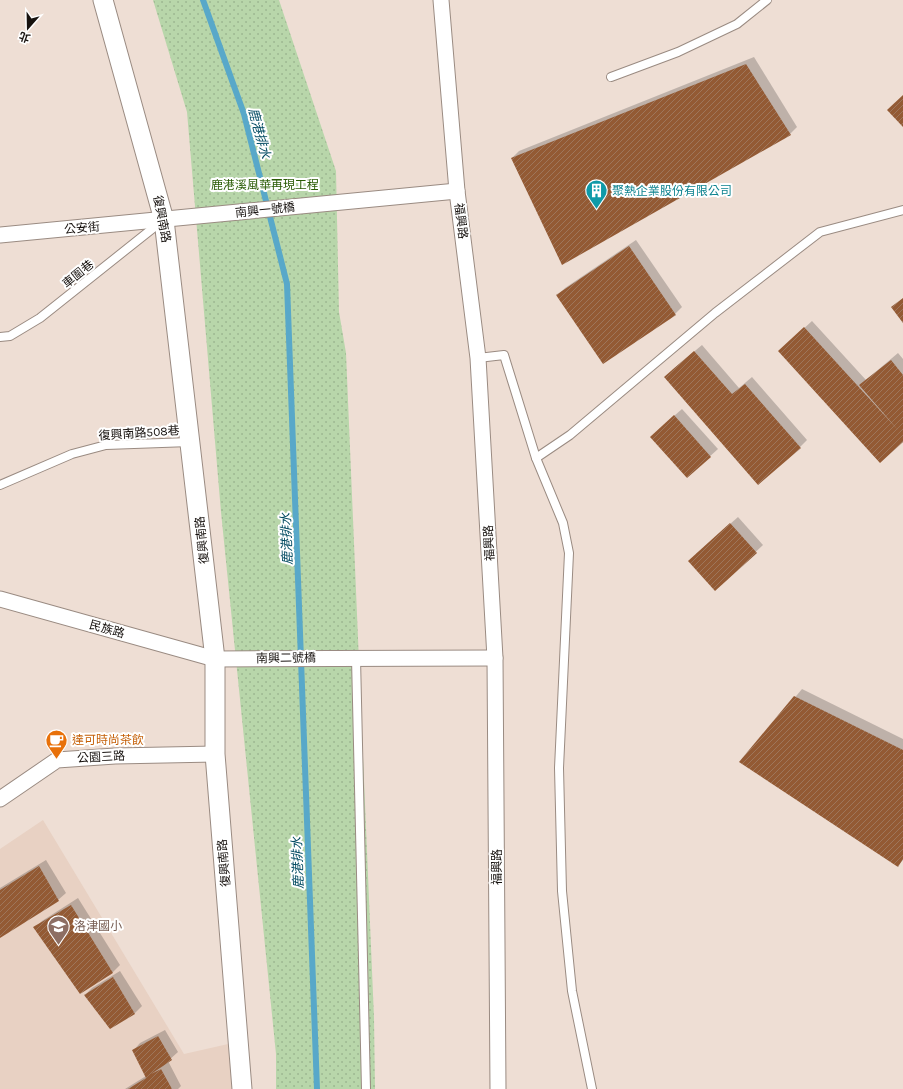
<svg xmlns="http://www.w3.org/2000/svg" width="903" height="1089" font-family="Karla,'Noto Sans TC',sans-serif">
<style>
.built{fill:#e8d1c3}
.green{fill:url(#green-dots)}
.shadow{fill:#0003}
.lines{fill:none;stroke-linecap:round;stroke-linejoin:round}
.stream{stroke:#58a8c9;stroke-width:6}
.building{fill:url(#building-hatch)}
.service-casing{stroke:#9a8b82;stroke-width:10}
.minor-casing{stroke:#9a8b82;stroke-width:17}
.tertiary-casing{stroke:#9a8b82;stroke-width:21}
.service{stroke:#fff;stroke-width:8}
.minor{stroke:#fff;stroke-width:15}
.tertiary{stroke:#fff;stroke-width:19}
.labels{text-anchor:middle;stroke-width:4;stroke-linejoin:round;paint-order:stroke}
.park-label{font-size:12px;fill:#2a5b05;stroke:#fff}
.culture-label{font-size:12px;fill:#0d838f;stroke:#fff;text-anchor:start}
.street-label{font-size:12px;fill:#17120f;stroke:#fff}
.food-label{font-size:12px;fill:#c56008;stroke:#fff;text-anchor:start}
.education-label{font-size:12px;fill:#785e54;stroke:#fff;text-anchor:start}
.water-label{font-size:13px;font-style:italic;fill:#024a61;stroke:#fff}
</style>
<defs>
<pattern id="green-dots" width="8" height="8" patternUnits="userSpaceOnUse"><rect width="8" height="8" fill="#b8d6aa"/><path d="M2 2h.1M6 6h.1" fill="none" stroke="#9db791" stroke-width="1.8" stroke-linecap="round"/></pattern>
<pattern id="building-hatch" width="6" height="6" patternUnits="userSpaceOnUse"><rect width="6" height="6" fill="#935a34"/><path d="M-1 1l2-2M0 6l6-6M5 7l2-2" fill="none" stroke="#9e765b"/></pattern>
</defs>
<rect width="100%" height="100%" fill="#eeded4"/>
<path class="built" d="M 43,820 L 184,1054 L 237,1042 L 237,1089 L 0,1089 L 0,849 Z"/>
<path class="green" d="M 153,0 L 279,0 L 336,171 L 339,312 L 346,353 L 374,1018 L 375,1089 L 276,1089 L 276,1054 L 221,512 L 187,112 Z"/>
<g class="shadow">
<path d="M 754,57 L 797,127 L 790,134 L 512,158 L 519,151 Z"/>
<path d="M 636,240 L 682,307 L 675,314 L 558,295 L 565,288 Z"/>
<path d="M 812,321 L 866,380 L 898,353 L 903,359 L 903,441 L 787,344 Z"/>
<path d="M 702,345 L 739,388 L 752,377 L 807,440 L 800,447 L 672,370 Z"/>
<path d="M 682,409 L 718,449 L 687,477 L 658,430 Z"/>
<path d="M 738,517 L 763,545 L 715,590 L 696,554 Z"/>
<path d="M 802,689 L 903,739 L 903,860 L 898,865 L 741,762 Z"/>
<path d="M 46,860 L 66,893 L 58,900 L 0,936 L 0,888 Z"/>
<path d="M 78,898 L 120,965 L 113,972 L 80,993 L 35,928 L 42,921 Z"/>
<path d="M 120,971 L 142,1006 L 135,1013 L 110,1028 L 85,995 L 92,988 Z"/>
<path d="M 165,1030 L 178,1052 L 168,1061 L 181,1086 L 178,1089 L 125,1089 L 146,1076 L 133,1051 L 140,1043 Z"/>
</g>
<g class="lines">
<path class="stream" d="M 203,0 L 244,114 L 287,284 L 317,1089"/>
</g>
<g class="building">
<path d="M 746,64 L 791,135 L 562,265 L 511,158 Z"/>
<path d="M 903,95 L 903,127 L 887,110 Z"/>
<path d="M 629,246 L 676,315 L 603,364 L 556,295 Z"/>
<path d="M 903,298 L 903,323 L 891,307 Z"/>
<path d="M 804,327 L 898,430 L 859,385 L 891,360 L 903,375 L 903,442 L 880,463 L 778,351 Z"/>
<path d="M 694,351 L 732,394 L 745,384 L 801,448 L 758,485 L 664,377 Z"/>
<path d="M 674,415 L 711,457 L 687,478 L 650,437 Z"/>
<path d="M 730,523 L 757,553 L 715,591 L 688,561 Z"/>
<path d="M 794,696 L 903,750 L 903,859 L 898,867 L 739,762 Z"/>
<path d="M 39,866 L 59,901 L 0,938 L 0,890 Z"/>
<path d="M 71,905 L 113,973 L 80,994 L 33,927 Z"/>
<path d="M 113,977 L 135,1014 L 110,1029 L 84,995 Z"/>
<path d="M 158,1036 L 172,1060 L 151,1074 L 161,1069 L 172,1089 L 128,1089 L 146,1078 L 132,1050 Z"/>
</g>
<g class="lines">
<defs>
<g id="service">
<path d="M 611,77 L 678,52 L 737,24 L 767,0"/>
<path d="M 0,337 L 10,336 L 40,318 L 162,221"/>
<path d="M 478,358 L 504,355 L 536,458"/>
<path d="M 0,485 L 72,454 L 106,445 L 190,442"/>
<path d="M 356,658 L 366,1089"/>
<path d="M 592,1089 L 572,991 L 562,891 L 559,768 L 569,553 L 563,523 L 536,458 L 570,435 L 715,313 L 820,232 L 903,210"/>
</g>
<g id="minor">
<path d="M 441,0 L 457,191 L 478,358 L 495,658 L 498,1089"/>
<path d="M 0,235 L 457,191"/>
<path d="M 0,599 L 215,659 L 495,658"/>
<path d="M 0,799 L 57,760 L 115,756 L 215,754"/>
</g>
<path id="tertiary" d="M 103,0 L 164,220 L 215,659 L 215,754 L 242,1089"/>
</defs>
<use href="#service" class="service-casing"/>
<use href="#minor" class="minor-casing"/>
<use href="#tertiary" class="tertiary-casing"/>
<use href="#service" class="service"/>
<use href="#minor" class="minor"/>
<use href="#tertiary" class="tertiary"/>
</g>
<defs>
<symbol id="building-pin" viewBox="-11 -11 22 30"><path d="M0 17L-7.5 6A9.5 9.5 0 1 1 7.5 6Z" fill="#0f9aa8" stroke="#fff"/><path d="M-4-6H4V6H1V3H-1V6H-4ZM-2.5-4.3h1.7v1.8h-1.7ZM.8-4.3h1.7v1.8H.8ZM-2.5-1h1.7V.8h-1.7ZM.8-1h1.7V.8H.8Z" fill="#fff"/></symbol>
<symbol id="cafe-pin" viewBox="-11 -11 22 30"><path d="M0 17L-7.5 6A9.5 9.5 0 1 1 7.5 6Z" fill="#e8710a" stroke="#fff"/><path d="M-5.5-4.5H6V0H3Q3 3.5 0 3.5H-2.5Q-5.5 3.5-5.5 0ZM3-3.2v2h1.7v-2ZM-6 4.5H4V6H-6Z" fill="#fff"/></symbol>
<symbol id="school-pin" viewBox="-11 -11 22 30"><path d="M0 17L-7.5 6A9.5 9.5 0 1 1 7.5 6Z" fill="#8d6e63" stroke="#fff"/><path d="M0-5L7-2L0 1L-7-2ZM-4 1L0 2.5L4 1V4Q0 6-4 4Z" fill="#fff"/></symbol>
</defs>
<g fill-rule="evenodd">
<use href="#building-pin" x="584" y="178" width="25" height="34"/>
<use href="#cafe-pin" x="44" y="728" width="25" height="34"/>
<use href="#school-pin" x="46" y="914" width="25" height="34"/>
</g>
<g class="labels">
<g class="park-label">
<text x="265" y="189">鹿港溪風華再現工程</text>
</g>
<g class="culture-label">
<text x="612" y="195">聚熱企業股份有限公司</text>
</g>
<g class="street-label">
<text transform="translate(265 210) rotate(-6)" y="4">南興一號橋</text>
<text transform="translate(162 219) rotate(79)" y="4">復興南路</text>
<text transform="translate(461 221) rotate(83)" y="4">福興路</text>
<text transform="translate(82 228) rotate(-5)" y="4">公安街</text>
<text transform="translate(78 274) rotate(-39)" y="4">車圍巷</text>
<text transform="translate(139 433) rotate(-4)" y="4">復興南路508巷</text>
<text transform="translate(202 540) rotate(-96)" y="4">復興南路</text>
<text transform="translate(489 543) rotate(-93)" y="4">福興路</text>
<text transform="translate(107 629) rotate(16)" y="4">民族路</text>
<text transform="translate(286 658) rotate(-1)" y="4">南興二號橋</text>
<text transform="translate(101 757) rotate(-3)" y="4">公園三路</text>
<text transform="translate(224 863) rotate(-95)" y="4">復興南路</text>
<text transform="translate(497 867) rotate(-90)" y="4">福興路</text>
</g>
<g class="food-label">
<text x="72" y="744">達可時尚茶飲</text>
</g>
<g class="education-label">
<text x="74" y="930">洛津國小</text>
</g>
<g class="water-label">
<text transform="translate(260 133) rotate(75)" y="5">鹿港排水</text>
<text transform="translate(286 539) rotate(-92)" y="5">鹿港排水</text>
<text transform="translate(297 863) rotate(-92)" y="5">鹿港排水</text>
</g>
</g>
<g transform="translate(28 28) rotate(200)" stroke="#ffffff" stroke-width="3" paint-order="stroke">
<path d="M0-3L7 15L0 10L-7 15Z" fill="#17120f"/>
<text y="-6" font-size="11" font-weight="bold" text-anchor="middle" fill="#17120f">北</text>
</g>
</svg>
